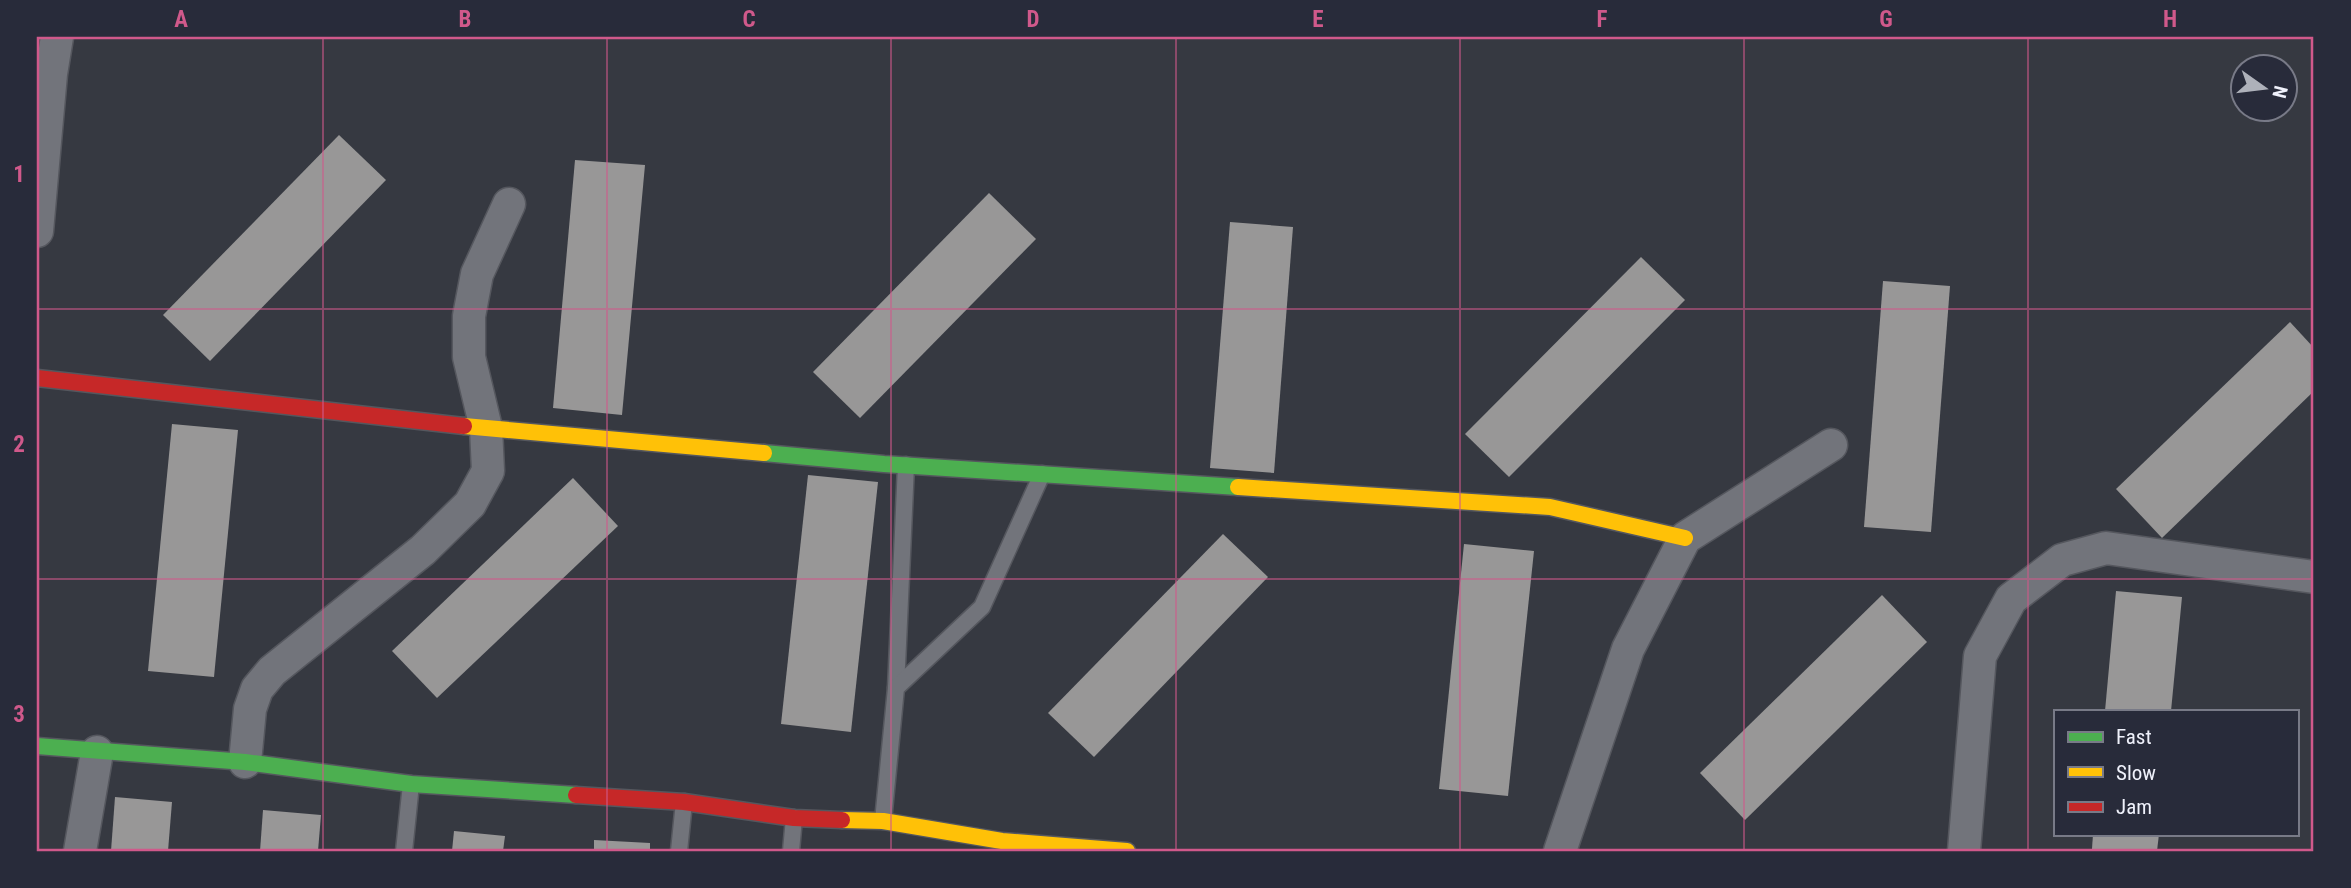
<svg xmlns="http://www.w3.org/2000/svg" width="2351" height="888" font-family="'Roboto Condensed',sans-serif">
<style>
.building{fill:#989797}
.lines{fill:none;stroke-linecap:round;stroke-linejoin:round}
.lane-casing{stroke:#55575e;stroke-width:19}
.street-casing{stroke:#55575e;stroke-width:35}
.fast-casing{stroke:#55575e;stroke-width:19}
.slow-casing{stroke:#55575e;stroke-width:19}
.jam-casing{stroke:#55575e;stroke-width:19}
.lane{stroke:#72747b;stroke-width:16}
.street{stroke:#72747b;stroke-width:32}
.fast{stroke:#4caf50;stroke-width:16}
.slow{stroke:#ffc107;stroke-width:16}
.jam{stroke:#c62828;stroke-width:16}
.grid{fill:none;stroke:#d0598b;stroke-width:2;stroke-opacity:0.55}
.neatline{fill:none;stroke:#d0598b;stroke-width:2.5}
.grid-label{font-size:23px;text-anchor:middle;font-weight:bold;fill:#d0598b}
</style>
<rect width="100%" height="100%" fill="#363941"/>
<g class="building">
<path d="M 339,135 L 386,180 L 210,361 L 163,315 Z"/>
<path d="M 575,160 L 645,165 L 622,415 L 553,408 Z"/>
<path d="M 989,193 L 1036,239 L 860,418 L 813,372 Z"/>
<path d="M 1230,222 L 1293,227 L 1274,473 L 1210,468 Z"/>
<path d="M 1641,257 L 1685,300 L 1509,477 L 1465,434 Z"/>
<path d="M 1883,281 L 1950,286 L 1931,532 L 1864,527 Z"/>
<path d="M 2290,322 L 2314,348 L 2314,391 L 2162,538 L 2116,489 Z"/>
<path d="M 172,424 L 238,430 L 214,677 L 148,671 Z"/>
<path d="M 808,475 L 878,482 L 851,732 L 781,724 Z"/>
<path d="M 573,478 L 618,526 L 437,698 L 392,651 Z"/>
<path d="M 1223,534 L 1268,577 L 1094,757 L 1048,713 Z"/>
<path d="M 1464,544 L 1534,551 L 1508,796 L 1439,789 Z"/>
<path d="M 2116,591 L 2182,597 L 2171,711 L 2105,711 Z"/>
<path d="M 1882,595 L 1927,642 L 1745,820 L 1700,773 Z"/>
<path d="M 115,797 L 172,802 L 168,851 L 111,851 Z"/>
<path d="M 263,810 L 321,815 L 318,851 L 260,851 Z"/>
<path d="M 454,831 L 505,836 L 503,851 L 452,851 Z"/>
<path d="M 2093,834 L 2159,834 L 2157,851 L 2092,849 Z"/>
<path d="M 594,840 L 650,843 L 650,851 L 594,851 Z"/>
</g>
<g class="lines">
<defs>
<g id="lane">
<path d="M 896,688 L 906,465"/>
<path d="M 883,821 L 896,688 L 982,607 L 1042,474"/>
<path d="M 404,851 L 411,784"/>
<path d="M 679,851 L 684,802"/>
<path d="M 791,851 L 794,818"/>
</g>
<g id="street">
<path d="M 37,231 L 51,74 L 57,37"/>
<path d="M 245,762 L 250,709 L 257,689 L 272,671 L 423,550 L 470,504 L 488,471 L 486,428 L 469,357 L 469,316 L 477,274 L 509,204"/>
<path d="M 80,851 L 97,752"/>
<path d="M 1560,851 L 1628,649 L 1685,538 L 1831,445"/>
<path d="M 1964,851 L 1980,656 L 2011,599 L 2062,560 L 2106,548 L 2314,577"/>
</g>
<g id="fast">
<path d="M 764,453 L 884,464 L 1238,487"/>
<path d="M 37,746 L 245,762 L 411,784 L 576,795"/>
</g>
<g id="slow">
<path d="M 464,426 L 764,453"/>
<path d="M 1238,487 L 1550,507 L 1685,538"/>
<path d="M 842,820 L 883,821 L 1002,841 L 1127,851"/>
</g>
<g id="jam">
<path d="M 37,378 L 464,426"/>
<path d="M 576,795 L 684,802 L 794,818 L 842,820"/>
</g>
</defs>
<use href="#lane" class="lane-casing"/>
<use href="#street" class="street-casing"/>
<use href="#fast" class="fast-casing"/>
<use href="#slow" class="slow-casing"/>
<use href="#jam" class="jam-casing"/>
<use href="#lane" class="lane"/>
<use href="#street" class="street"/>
<use href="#fast" class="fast"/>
<use href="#slow" class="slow"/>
<use href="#jam" class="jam"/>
</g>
<path class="grid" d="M 323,37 L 323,851M 607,37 L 607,851M 891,37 L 891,851M 1176,37 L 1176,851M 1460,37 L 1460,851M 1744,37 L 1744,851M 2028,37 L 2028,851M 37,309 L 2314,309M 37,579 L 2314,579"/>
<rect width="2351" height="888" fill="none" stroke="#282b3a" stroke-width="77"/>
<rect x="2054" y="710" width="245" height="126" fill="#282b3a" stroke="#787a87" stroke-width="2"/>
<rect x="2068" y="732" width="35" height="10" fill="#4caf50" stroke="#787a87" stroke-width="2"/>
<text x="2116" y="744" font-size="21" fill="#eff1fb">Fast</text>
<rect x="2068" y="767" width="35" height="10" fill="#ffc107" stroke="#787a87" stroke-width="2"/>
<text x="2116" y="780" font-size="21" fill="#eff1fb">Slow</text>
<rect x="2068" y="802" width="35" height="10" fill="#c62828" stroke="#787a87" stroke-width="2"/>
<text x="2116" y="814" font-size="21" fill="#eff1fb">Jam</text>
<g transform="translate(2264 88) rotate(104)"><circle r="33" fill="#282b3a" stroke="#787a87" stroke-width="2"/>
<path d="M0-5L12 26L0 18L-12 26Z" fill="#aeb1ba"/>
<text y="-10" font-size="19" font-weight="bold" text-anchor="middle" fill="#eff1fb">N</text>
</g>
<rect x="38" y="38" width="2274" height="812" class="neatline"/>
<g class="grid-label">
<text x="181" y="27">A</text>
<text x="465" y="27">B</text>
<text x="749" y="27">C</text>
<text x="1033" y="27">D</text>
<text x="1318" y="27">E</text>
<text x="1602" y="27">F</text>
<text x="1886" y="27">G</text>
<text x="2170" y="27">H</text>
<text x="19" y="182">1</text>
<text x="19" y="452">2</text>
<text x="19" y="722">3</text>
</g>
</svg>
